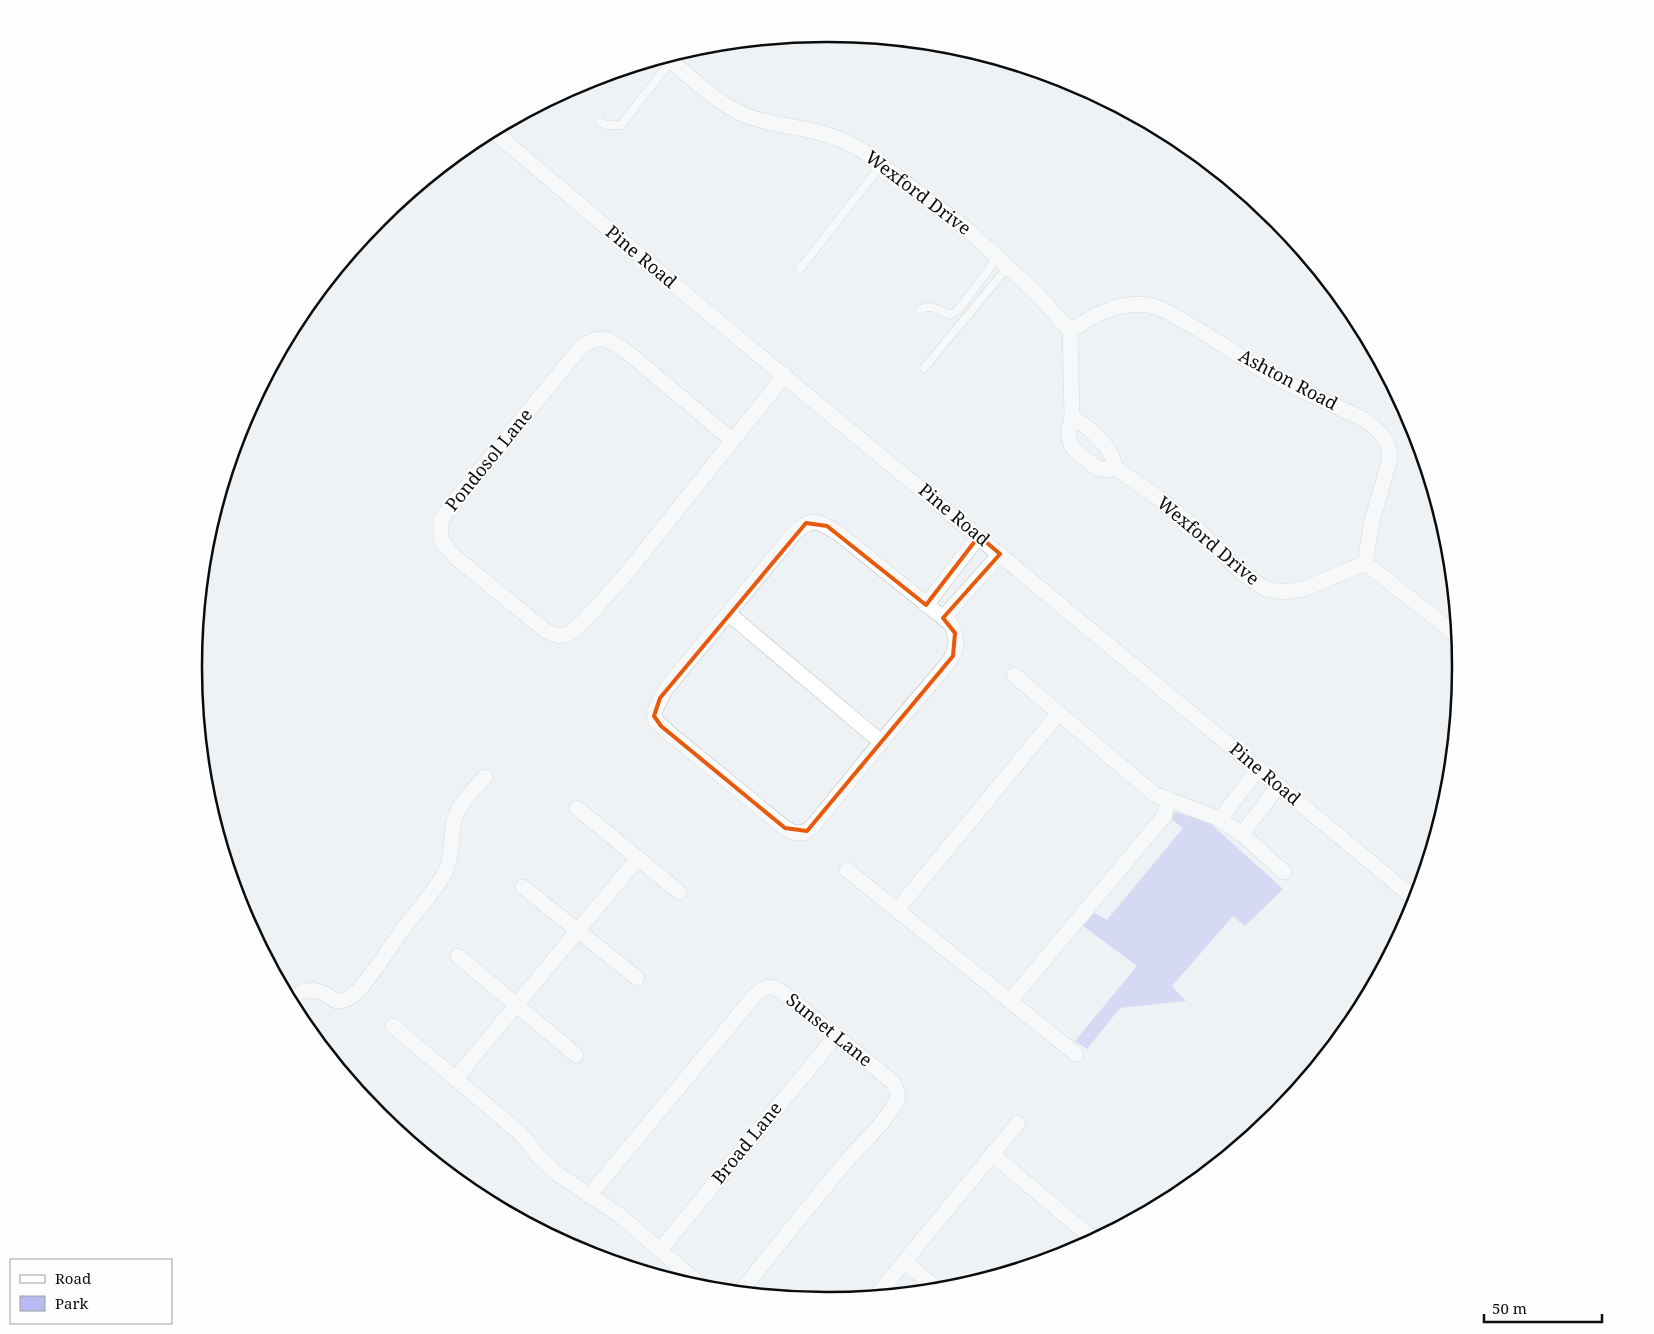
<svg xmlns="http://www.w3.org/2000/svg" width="1654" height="1334" font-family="'Noto Serif',serif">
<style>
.green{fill:#b8baf4}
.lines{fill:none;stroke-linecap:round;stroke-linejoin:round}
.service-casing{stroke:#b9bdbf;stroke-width:9}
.minor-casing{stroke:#b9bdbf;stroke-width:16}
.service{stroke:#fff;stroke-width:8}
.minor{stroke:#fff;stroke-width:15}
.marked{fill:none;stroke:#e8590c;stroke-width:4;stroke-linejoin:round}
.labels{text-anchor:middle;stroke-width:4;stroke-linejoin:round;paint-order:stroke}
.street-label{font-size:18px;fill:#0b0c0d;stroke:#fefefe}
.rim{fill:none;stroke:#0b0c0d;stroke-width:2.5}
</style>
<rect width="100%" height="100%" fill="#eef2f4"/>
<path class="green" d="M 1175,812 L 1210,823 L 1283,889 L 1245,926 L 1233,916 L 1172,986 L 1186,1001 L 1120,1008 L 1087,1049 L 1075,1041 L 1137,966 L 1083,926 L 1094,913 L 1107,920 L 1183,828 L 1170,818 Z"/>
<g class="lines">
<defs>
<g id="service">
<path d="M 600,122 L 606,125 L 621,125 L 671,61"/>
<path d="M 800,269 L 882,164"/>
<path d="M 920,310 C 930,303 939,310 950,315 L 959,309 L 998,257"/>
<path d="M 924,368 L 1008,267"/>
</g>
<g id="minor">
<path d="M 666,57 C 691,77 720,107 750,117 C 774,125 800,127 825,134 C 838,138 851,144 863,151 L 968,230 L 1038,295 L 1070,331 L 1072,417 L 1068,433 L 1071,445 L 1079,454 L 1097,468 L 1107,470 L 1115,468 L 1163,501 L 1200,532 L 1243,574 L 1266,589 L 1283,592 L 1304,589 L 1365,563"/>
<path d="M 493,131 L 678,288 L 1415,899"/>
<path d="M 1070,331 C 1092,316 1119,301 1147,305 C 1161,307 1173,315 1185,322 C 1211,336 1234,353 1259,368 C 1293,388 1330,403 1365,420 C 1380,431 1389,439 1390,458 L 1372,521 L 1365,563"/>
<path d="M 1072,417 C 1086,425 1105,441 1112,457 C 1114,460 1114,465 1115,468"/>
<path d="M 732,440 L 626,351 C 608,339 600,333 581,347 L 449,508 L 441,521 L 441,540 L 455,557 L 546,631 L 560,636 L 569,634 L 585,620 L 626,574 L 785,375"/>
<path d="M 813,522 C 823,523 830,528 838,533 L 951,624 C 958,639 958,649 948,663 L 881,742 L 812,827 L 803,833 L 792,832 L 785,828 L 668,732 L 656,721 L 654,712 L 665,690 L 786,543 C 794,533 800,525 813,522 Z"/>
<path d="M 1365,563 L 1457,635"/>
<path d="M 926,605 L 979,536"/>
<path d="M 729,614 L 881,742"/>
<path d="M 943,618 L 1000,554"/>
<path d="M 1014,675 L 1154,794 L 1220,819 L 1242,834 L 1284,872"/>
<path d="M 577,808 L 679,892"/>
<path d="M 1220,819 L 1259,768"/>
<path d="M 1242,834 L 1279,785"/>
<path d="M 847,870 L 1076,1054"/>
<path d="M 523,887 L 637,978"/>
<path d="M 897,910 L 1059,713"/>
<path d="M 458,956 L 576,1055"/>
<path d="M 290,999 C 301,990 312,987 325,994 C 330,996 333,1001 338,1001 C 345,1002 353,995 358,991 C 375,972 388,949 403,929 C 417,910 436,891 446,870 C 453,854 451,837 454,821 C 458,804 474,789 485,777"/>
<path d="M 1010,1001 L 1165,815 L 1167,800"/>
<path d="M 393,1026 L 521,1134 L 540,1158 L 556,1173 L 618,1214 L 704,1288"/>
<path d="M 455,1079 L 638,858"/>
<path d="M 992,1154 L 1093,1239"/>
<path d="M 589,1196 L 755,995 C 766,986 770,984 782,992 L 889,1079 L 894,1084 L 898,1096 C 893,1116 858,1147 844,1164 C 809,1206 775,1249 740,1292"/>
<path d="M 660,1250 L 835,1037"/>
<path d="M 905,1262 L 937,1289"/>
<path d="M 877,1295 L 1018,1123"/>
</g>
</defs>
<use href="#service" class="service-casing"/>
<use href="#minor" class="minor-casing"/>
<use href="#service" class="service"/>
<use href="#minor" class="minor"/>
</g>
<path d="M0 0H1654V1334H0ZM 806,523 L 827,526 L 926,605 L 979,536 L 1000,554 L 943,618 L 955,633 L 953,656 L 807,831 L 785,828 L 661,726 L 654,716 L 660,698 Z" fill="#eef2f4" fill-opacity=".55" fill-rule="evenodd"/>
<path class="marked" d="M 806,523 L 827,526 L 926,605 L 979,536 L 1000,554 L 943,618 L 955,633 L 953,656 L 807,831 L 785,828 L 661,726 L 654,716 L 660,698 Z"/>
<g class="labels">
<g class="street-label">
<text transform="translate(918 193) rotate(37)" y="6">Wexford Drive</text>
<text transform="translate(641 257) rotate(40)" y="6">Pine Road</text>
<text transform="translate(1288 380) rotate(28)" y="6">Ashton Road</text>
<text transform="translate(489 460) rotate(-51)" y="6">Pondosol Lane</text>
<text transform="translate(954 515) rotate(40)" y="6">Pine Road</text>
<text transform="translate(1208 541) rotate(40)" y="6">Wexford Drive</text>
<text transform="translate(1265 774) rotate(40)" y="6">Pine Road</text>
<text transform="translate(829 1030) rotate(39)" y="6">Sunset Lane</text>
<text transform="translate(747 1143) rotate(-51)" y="6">Broad Lane</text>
</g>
</g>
<path d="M0 0H1654V1334H0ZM826 42H828A624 624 0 0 1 1452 666V668A624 624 0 0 1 828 1292H826A624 624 0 0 1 202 668V666A624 624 0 0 1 826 42Z" fill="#fefefe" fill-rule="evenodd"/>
<path class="rim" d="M826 42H828A624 624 0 0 1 1452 666V668A624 624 0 0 1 828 1292H826A624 624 0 0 1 202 668V666A624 624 0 0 1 826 42Z"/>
<rect x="10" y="1259" width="162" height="65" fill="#fefefe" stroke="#9d9d9e"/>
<rect x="20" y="1275" width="25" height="8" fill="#ffffff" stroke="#9d9d9e"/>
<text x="55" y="1284" font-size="15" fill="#0b0c0d">Road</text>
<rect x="20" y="1296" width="25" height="15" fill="#b8baf4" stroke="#9d9d9e"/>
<text x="55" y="1309" font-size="15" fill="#0b0c0d">Park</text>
<path d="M1484 1314v8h118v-8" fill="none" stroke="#0b0c0d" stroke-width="2.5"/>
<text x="1492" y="1314" font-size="15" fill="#0b0c0d" stroke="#fefefe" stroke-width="4" paint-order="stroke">50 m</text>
</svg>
